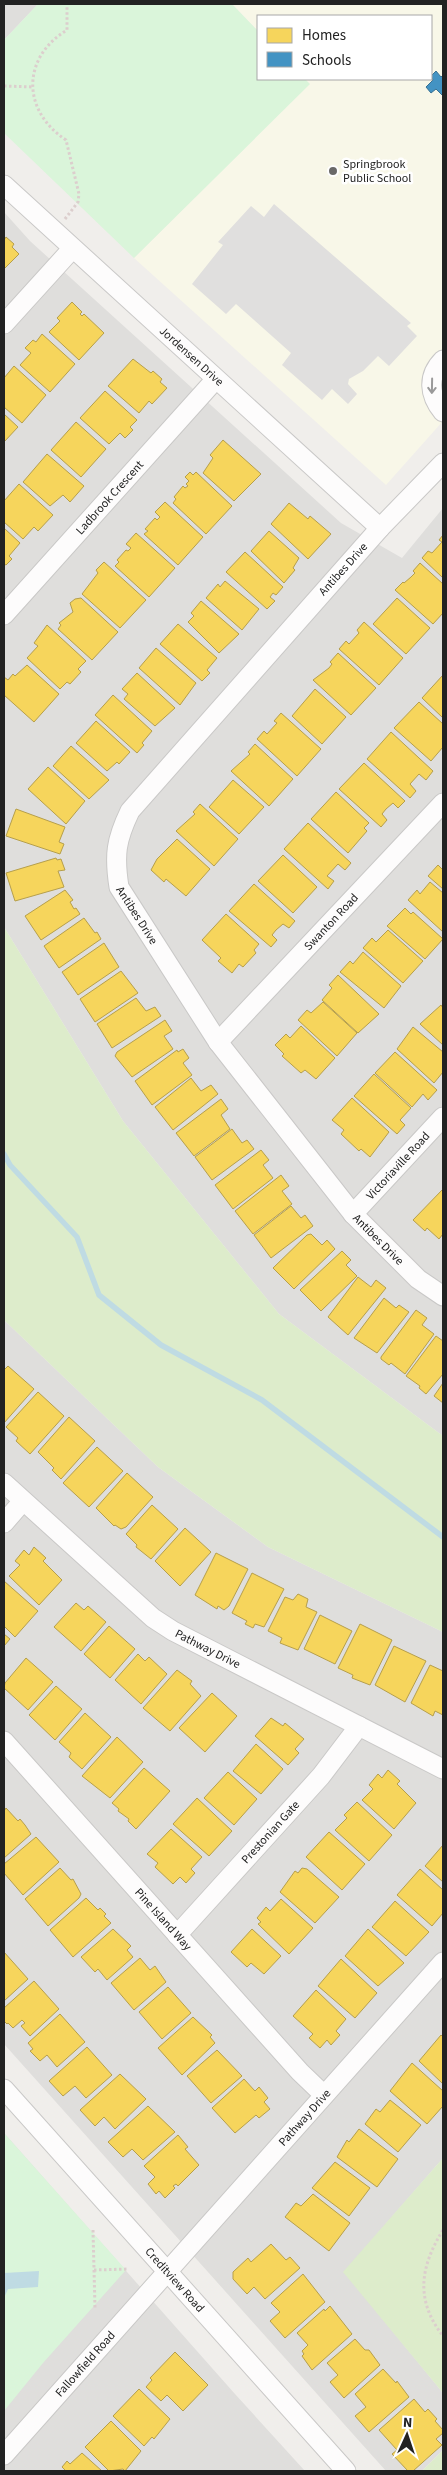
<svg xmlns="http://www.w3.org/2000/svg" width="447" height="2475" font-family="'Source Sans 3',sans-serif">
<style>
.residential{fill:#dfdedc}
.education{fill:#f8f7e8}
.grass{fill:#ddeccb}
.park{fill:#daf5da}
.parking{fill:#e0dfde}
.water{fill:#bfdbe3}
.homes{fill:#f6d55c;stroke:#b69f4b}
.schools{fill:#4393c3;stroke:#397193}
.lines{fill:none;stroke-linecap:round;stroke-linejoin:round}
.stream{stroke:#bfdbe3;stroke-width:5.5}
.minor-casing{stroke:#c9c8c7;stroke-width:21}
.path{stroke:#dccecd;stroke-width:3;stroke-dasharray:2.5 2.5;stroke-linecap:butt}
.minor{stroke:#fdfcfc;stroke-width:19}
.oneway{stroke:#9a9a9a}
.poi-dot{fill:#6a6968;stroke:#fff;stroke-width:2}
.labels{text-anchor:middle;stroke-width:5;stroke-linejoin:round;paint-order:stroke}
.poi-label{font-size:12px;fill:#222;stroke:#fff;text-anchor:start}
.street-label{font-size:12px;fill:#222;stroke:#fff}
</style>
<rect width="100%" height="100%" fill="#f0eeeb"/>
<g class="residential">
<path d="M 4,4 L 38,4 L 4,40 Z"/>
<path d="M 4,212 L 30,241 L 341,523 L 402,558 L 443,508 L 443,1436 L 279,1314 L 123,1121 L 4,927 Z"/>
<path d="M 4,1320 L 158,1467 L 268,1547 L 443,1632 L 443,2158 L 344,2272 L 443,2393 L 443,2450 L 422,2471 L 386,2471 L 4,2044 Z"/>
<path d="M 4,2133 L 235,2394 L 305,2471 L 4,2471 Z"/>
</g>
<path class="education" d="M 232,4 L 443,4 L 443,421 L 386,485 L 134,258 L 309,84 L 305,79 L 431,79 L 431,16 L 258,16 L 258,31 Z"/>
<g class="grass">
<path d="M 4,927 L 123,1121 L 279,1314 L 443,1436 L 443,1632 L 268,1547 L 158,1467 L 4,1320 Z"/>
<path d="M 443,2158 L 443,2393 L 343,2272 Z"/>
<path d="M 443,2450 L 443,2471 L 422,2471 Z"/>
</g>
<g class="park">
<path d="M 38,4 L 232,4 L 258,31 L 258,79 L 305,79 L 310,84 L 134,258 L 4,133 L 4,40 Z"/>
<path d="M 4,2133 L 126,2270 L 43,2363 L 4,2411 Z"/>
</g>
<path class="parking" d="M 274,204 L 411,323 L 407,326 L 417,336 L 389,366 L 378,356 L 363,371 L 349,379 L 348,384 L 357,394 L 348,404 L 332,389 L 322,400 L 282,365 L 291,353 L 236,304 L 226,314 L 192,284 L 223,245 L 218,242 L 251,206 L 264,217 Z"/>
<path class="water" d="M 39,2271 L 38,2287 L 8,2289 L 4,2298 L 4,2273 Z"/>
<g class="homes">
<path d="M 6,237 L 14,244 L 12,247 L 19,254 L 4,269 L 4,240 Z"/>
<path d="M 72,302 L 82,312 L 80,314 L 82,316 L 84,314 L 104,333 L 79,360 L 49,332 L 60,321 L 57,318 Z"/>
<path d="M 42,334 L 75,364 L 50,392 L 20,365 L 31,353 L 25,348 L 33,340 L 36,342 Z"/>
<path d="M 133,359 L 151,373 L 153,371 L 162,379 L 160,382 L 167,388 L 152,404 L 149,401 L 139,413 L 108,386 Z"/>
<path d="M 14,366 L 46,395 L 22,423 L 4,407 L 4,378 Z"/>
<path d="M 105,391 L 137,420 L 130,427 L 133,430 L 125,438 L 120,433 L 109,444 L 80,418 Z"/>
<path d="M 4,414 L 18,427 L 4,442 Z"/>
<path d="M 76,422 L 106,449 L 81,477 L 51,450 Z"/>
<path d="M 223,440 L 261,474 L 234,501 L 203,473 L 213,458 L 210,455 Z"/>
<path d="M 47,454 L 84,486 L 70,502 L 63,495 L 50,506 L 23,482 Z"/>
<path d="M 190,472 L 193,475 L 196,472 L 232,506 L 206,534 L 173,503 L 176,499 L 174,497 L 183,486 L 185,488 L 188,486 L 186,484 L 189,481 L 185,477 Z"/>
<path d="M 19,484 L 53,515 L 38,531 L 34,527 L 23,539 L 4,522 L 4,501 Z"/>
<path d="M 165,502 L 203,537 L 178,565 L 144,534 L 148,531 L 145,529 L 155,518 L 157,520 L 160,517 L 155,512 Z"/>
<path d="M 289,503 L 308,519 L 310,516 L 331,534 L 308,559 L 271,524 Z"/>
<path d="M 4,528 L 20,543 L 9,556 L 12,559 L 6,565 L 4,564 Z"/>
<path d="M 269,531 L 299,558 L 293,568 L 295,570 L 284,583 L 251,551 Z"/>
<path d="M 136,533 L 175,568 L 149,597 L 115,566 L 119,562 L 117,560 L 126,550 L 128,551 L 131,548 L 126,544 Z"/>
<path d="M 443,535 L 443,578 L 422,558 L 428,551 L 432,553 L 442,542 L 439,540 Z"/>
<path d="M 245,552 L 283,587 L 276,595 L 273,593 L 270,597 L 275,601 L 267,609 L 226,572 Z"/>
<path d="M 104,562 L 146,600 L 120,628 L 82,594 L 98,573 L 96,570 Z"/>
<path d="M 420,563 L 443,584 L 443,613 L 433,624 L 395,590 L 403,582 L 404,583 L 411,577 L 415,573 L 413,571 Z"/>
<path d="M 225,581 L 259,609 L 242,630 L 206,598 L 218,584 L 220,587 Z"/>
<path d="M 81,598 L 118,632 L 92,660 L 58,629 L 61,625 L 59,623 L 73,612 L 70,603 L 75,599 Z"/>
<path d="M 397,598 L 430,628 L 406,654 L 373,624 Z"/>
<path d="M 201,601 L 239,634 L 219,653 L 188,622 L 194,616 L 191,613 Z"/>
<path d="M 364,622 L 403,658 L 379,685 L 339,649 L 346,641 L 349,644 L 359,633 L 357,630 Z"/>
<path d="M 178,624 L 217,658 L 207,670 L 210,673 L 202,681 L 160,644 Z"/>
<path d="M 47,625 L 86,661 L 78,669 L 81,672 L 70,684 L 67,682 L 60,689 L 27,658 L 38,646 L 34,643 Z"/>
<path d="M 156,648 L 196,683 L 180,705 L 139,668 Z"/>
<path d="M 338,653 L 376,688 L 351,715 L 313,680 L 329,668 L 332,664 L 330,662 Z"/>
<path d="M 27,665 L 59,694 L 34,722 L 4,695 L 4,677 L 8,680 L 13,674 L 15,676 Z"/>
<path d="M 137,673 L 175,708 L 155,726 L 124,699 L 128,694 L 122,689 Z"/>
<path d="M 443,675 L 443,718 L 422,698 Z"/>
<path d="M 315,689 L 346,717 L 322,744 L 292,716 Z"/>
<path d="M 113,695 L 152,731 L 142,743 L 144,745 L 137,753 L 95,715 Z"/>
<path d="M 419,702 L 443,724 L 443,747 L 431,761 L 394,728 Z"/>
<path d="M 281,713 L 321,749 L 297,776 L 257,739 L 264,731 L 267,734 L 277,723 L 274,721 Z"/>
<path d="M 96,721 L 130,752 L 119,764 L 117,762 L 107,771 L 76,743 Z"/>
<path d="M 391,732 L 433,771 L 426,780 L 419,774 L 410,784 L 416,791 L 410,798 L 367,759 Z"/>
<path d="M 255,744 L 293,779 L 269,806 L 231,771 L 250,754 L 248,752 Z"/>
<path d="M 71,746 L 109,780 L 89,799 L 53,766 Z"/>
<path d="M 364,763 L 405,801 L 398,808 L 393,803 L 386,809 L 382,814 L 387,820 L 381,827 L 339,789 Z"/>
<path d="M 48,767 L 85,801 L 66,824 L 28,789 Z"/>
<path d="M 233,780 L 264,807 L 239,834 L 209,807 Z"/>
<path d="M 336,792 L 369,823 L 364,828 L 367,831 L 348,853 L 311,819 Z"/>
<path d="M 200,804 L 238,839 L 214,866 L 176,831 L 195,814 L 193,812 Z"/>
<path d="M 16,809 L 65,827 L 59,842 L 64,844 L 60,854 L 6,836 Z"/>
<path d="M 308,823 L 351,863 L 345,870 L 338,864 L 327,876 L 334,881 L 328,889 L 284,849 Z"/>
<path d="M 177,839 L 210,869 L 186,896 L 166,879 L 164,882 L 151,870 L 157,859 Z"/>
<path d="M 283,855 L 317,887 L 293,913 L 258,881 Z"/>
<path d="M 56,858 L 57,860 L 61,859 L 65,870 L 58,871 L 64,887 L 15,901 L 6,873 Z"/>
<path d="M 438,865 L 442,869 L 443,868 L 443,889 L 428,876 Z"/>
<path d="M 430,882 L 443,893 L 443,932 L 408,900 L 417,890 L 420,894 Z"/>
<path d="M 254,884 L 295,921 L 289,928 L 283,924 L 276,930 L 272,935 L 277,940 L 271,947 L 229,911 Z"/>
<path d="M 65,890 L 73,900 L 70,902 L 74,909 L 76,908 L 80,914 L 41,940 L 25,916 Z"/>
<path d="M 405,908 L 411,914 L 413,912 L 443,939 L 425,959 L 387,926 Z"/>
<path d="M 226,914 L 259,944 L 254,950 L 256,953 L 243,967 L 239,964 L 232,973 L 218,961 L 221,958 L 202,940 Z"/>
<path d="M 84,918 L 95,933 L 97,932 L 101,939 L 59,968 L 44,946 Z"/>
<path d="M 388,930 L 423,961 L 403,983 L 363,948 L 372,938 L 376,942 Z"/>
<path d="M 104,943 L 119,967 L 78,995 L 62,972 Z"/>
<path d="M 363,952 L 401,986 L 384,1008 L 340,972 L 350,961 L 353,964 Z"/>
<path d="M 121,971 L 138,993 L 95,1022 L 80,999 Z"/>
<path d="M 338,975 L 379,1014 L 358,1033 L 322,1000 L 332,988 L 329,985 Z"/>
<path d="M 136,998 L 146,1011 L 155,1007 L 161,1016 L 112,1048 L 97,1024 Z"/>
<path d="M 323,1002 L 357,1033 L 337,1056 L 298,1020 L 307,1010 L 311,1013 Z"/>
<path d="M 441,1005 L 443,1008 L 443,1045 L 420,1024 Z"/>
<path d="M 165,1020 L 172,1031 L 164,1036 L 173,1049 L 132,1077 L 115,1056 L 117,1052 Z"/>
<path d="M 301,1026 L 335,1058 L 316,1079 L 305,1070 L 301,1073 L 282,1056 L 284,1054 L 275,1045 L 286,1034 L 290,1038 Z"/>
<path d="M 413,1027 L 443,1052 L 443,1072 L 434,1083 L 397,1049 Z"/>
<path d="M 183,1049 L 189,1058 L 183,1063 L 192,1075 L 152,1105 L 135,1081 L 177,1050 L 178,1052 Z"/>
<path d="M 395,1052 L 437,1090 L 428,1100 L 423,1094 L 412,1107 L 375,1073 Z"/>
<path d="M 374,1074 L 411,1108 L 400,1120 L 405,1125 L 397,1134 L 354,1096 Z"/>
<path d="M 191,1078 L 201,1091 L 211,1085 L 218,1094 L 173,1130 L 155,1107 Z"/>
<path d="M 352,1098 L 389,1132 L 370,1157 L 361,1149 L 359,1151 L 341,1134 L 344,1130 L 332,1120 Z"/>
<path d="M 221,1099 L 228,1109 L 221,1115 L 230,1129 L 194,1156 L 176,1133 Z"/>
<path d="M 232,1129 L 242,1143 L 247,1140 L 254,1149 L 212,1180 L 195,1157 Z"/>
<path d="M 261,1150 L 269,1160 L 263,1165 L 273,1178 L 233,1209 L 215,1185 Z"/>
<path d="M 281,1175 L 289,1186 L 282,1191 L 292,1204 L 253,1234 L 235,1211 Z"/>
<path d="M 443,1189 L 443,1234 L 439,1239 L 427,1228 L 425,1231 L 413,1220 Z"/>
<path d="M 291,1206 L 301,1218 L 305,1215 L 313,1226 L 271,1258 L 254,1235 Z"/>
<path d="M 311,1234 L 322,1245 L 327,1240 L 335,1249 L 294,1289 L 273,1268 L 307,1235 Z"/>
<path d="M 342,1251 L 351,1260 L 346,1265 L 357,1276 L 321,1311 L 300,1290 Z"/>
<path d="M 358,1277 L 371,1287 L 376,1280 L 386,1288 L 348,1335 L 328,1317 Z"/>
<path d="M 384,1298 L 396,1308 L 399,1305 L 409,1312 L 377,1353 L 354,1338 Z"/>
<path d="M 416,1310 L 427,1318 L 422,1325 L 434,1334 L 405,1374 L 391,1363 L 389,1365 L 381,1359 L 381,1357 Z"/>
<path d="M 436,1336 L 443,1341 L 443,1374 L 426,1394 L 419,1388 L 420,1386 L 406,1376 Z"/>
<path d="M 8,1366 L 34,1389 L 4,1423 L 4,1370 Z"/>
<path d="M 443,1383 L 443,1403 L 434,1396 Z"/>
<path d="M 38,1392 L 64,1416 L 30,1454 L 16,1441 L 18,1438 L 6,1427 Z"/>
<path d="M 69,1417 L 95,1441 L 61,1479 L 52,1470 L 54,1468 L 38,1452 Z"/>
<path d="M 97,1447 L 123,1471 L 89,1507 L 63,1483 Z"/>
<path d="M 127,1473 L 153,1497 L 126,1527 L 121,1529 L 115,1525 L 114,1526 L 96,1508 Z"/>
<path d="M 152,1505 L 178,1529 L 151,1559 L 136,1547 L 137,1545 L 126,1534 Z"/>
<path d="M 185,1528 L 211,1552 L 180,1586 L 155,1561 Z"/>
<path d="M 34,1547 L 46,1558 L 43,1561 L 62,1580 L 39,1605 L 9,1576 L 20,1565 L 15,1561 L 24,1550 L 29,1555 Z"/>
<path d="M 216,1553 L 248,1569 L 229,1606 L 224,1610 L 218,1606 L 217,1609 L 195,1595 Z"/>
<path d="M 252,1573 L 284,1589 L 264,1627 L 255,1624 L 253,1628 L 245,1624 L 247,1621 L 232,1613 Z"/>
<path d="M 4,1581 L 38,1611 L 15,1637 L 4,1626 Z"/>
<path d="M 298,1594 L 308,1599 L 306,1607 L 317,1612 L 298,1650 L 280,1643 L 282,1638 L 268,1631 L 285,1597 L 293,1600 Z"/>
<path d="M 76,1603 L 84,1610 L 88,1606 L 106,1622 L 81,1651 L 54,1627 Z"/>
<path d="M 320,1615 L 352,1631 L 335,1664 L 304,1649 Z"/>
<path d="M 360,1624 L 392,1640 L 370,1685 L 352,1678 L 353,1675 L 338,1668 Z"/>
<path d="M 109,1626 L 135,1649 L 110,1678 L 84,1654 Z"/>
<path d="M 4,1634 L 10,1639 L 4,1646 Z"/>
<path d="M 394,1646 L 426,1661 L 405,1702 L 375,1685 Z"/>
<path d="M 138,1654 L 145,1661 L 149,1657 L 167,1674 L 141,1704 L 115,1680 Z"/>
<path d="M 26,1658 L 53,1682 L 28,1710 L 4,1688 L 5,1683 Z"/>
<path d="M 430,1665 L 443,1671 L 443,1715 L 435,1711 L 433,1716 L 411,1703 Z"/>
<path d="M 177,1670 L 192,1681 L 190,1684 L 201,1696 L 170,1731 L 143,1708 Z"/>
<path d="M 56,1686 L 82,1709 L 55,1740 L 29,1715 Z"/>
<path d="M 212,1693 L 237,1716 L 205,1752 L 179,1728 Z"/>
<path d="M 85,1713 L 111,1737 L 82,1769 L 69,1757 L 71,1753 L 59,1742 Z"/>
<path d="M 271,1718 L 283,1726 L 285,1723 L 304,1739 L 295,1749 L 299,1753 L 288,1765 L 255,1736 Z"/>
<path d="M 117,1737 L 143,1762 L 110,1798 L 82,1776 Z"/>
<path d="M 256,1744 L 283,1769 L 261,1794 L 233,1771 Z"/>
<path d="M 144,1768 L 170,1791 L 136,1829 L 128,1821 L 129,1819 L 118,1811 L 119,1809 L 112,1803 Z"/>
<path d="M 388,1770 L 400,1781 L 397,1784 L 416,1803 L 394,1829 L 362,1800 L 373,1789 L 369,1785 L 378,1774 L 382,1778 Z"/>
<path d="M 228,1772 L 257,1799 L 234,1825 L 204,1798 Z"/>
<path d="M 197,1798 L 232,1831 L 209,1856 L 173,1824 Z"/>
<path d="M 357,1802 L 392,1835 L 369,1861 L 335,1830 L 347,1818 L 344,1815 Z"/>
<path d="M 6,1808 L 18,1821 L 20,1819 L 25,1825 L 31,1834 L 4,1858 L 4,1811 Z"/>
<path d="M 171,1829 L 202,1857 L 191,1869 L 195,1873 L 186,1883 L 180,1877 L 173,1884 L 155,1867 L 158,1863 L 147,1854 Z"/>
<path d="M 329,1832 L 365,1864 L 342,1890 L 306,1857 Z"/>
<path d="M 36,1837 L 59,1862 L 23,1895 L 4,1873 L 4,1864 Z"/>
<path d="M 443,1845 L 443,1882 L 425,1866 Z"/>
<path d="M 60,1868 L 71,1880 L 73,1879 L 81,1894 L 79,1898 L 48,1926 L 25,1899 Z"/>
<path d="M 302,1868 L 307,1869 L 339,1897 L 315,1923 L 280,1892 L 295,1871 L 298,1873 Z"/>
<path d="M 420,1869 L 443,1890 L 443,1913 L 432,1926 L 397,1895 Z"/>
<path d="M 86,1898 L 98,1910 L 100,1908 L 106,1914 L 104,1916 L 111,1923 L 73,1957 L 50,1930 Z"/>
<path d="M 281,1899 L 313,1928 L 289,1954 L 258,1924 L 261,1922 L 257,1918 L 266,1907 L 270,1911 Z"/>
<path d="M 395,1901 L 429,1932 L 406,1956 L 372,1927 Z"/>
<path d="M 113,1929 L 131,1946 L 127,1950 L 133,1957 L 107,1980 L 98,1969 L 95,1972 L 81,1957 Z"/>
<path d="M 252,1929 L 281,1956 L 264,1974 L 251,1963 L 247,1967 L 231,1952 Z"/>
<path d="M 368,1929 L 404,1963 L 378,1986 L 345,1956 Z"/>
<path d="M 4,1952 L 28,1979 L 4,2001 Z"/>
<path d="M 140,1958 L 150,1970 L 155,1966 L 166,1982 L 134,2010 L 111,1983 Z"/>
<path d="M 341,1959 L 377,1993 L 355,2018 L 318,1986 Z"/>
<path d="M 34,1981 L 59,2009 L 30,2036 L 21,2026 L 25,2023 L 22,2020 L 13,2028 L 8,2023 L 7,2024 L 4,2021 L 4,2008 Z"/>
<path d="M 168,1987 L 191,2013 L 162,2039 L 139,2012 Z"/>
<path d="M 316,1990 L 346,2019 L 336,2031 L 340,2035 L 331,2045 L 327,2040 L 320,2048 L 309,2038 L 313,2034 L 293,2016 Z"/>
<path d="M 60,2014 L 85,2042 L 57,2067 L 47,2055 L 40,2061 L 30,2051 L 33,2049 L 28,2043 Z"/>
<path d="M 193,2017 L 212,2035 L 210,2037 L 215,2043 L 182,2075 L 158,2048 Z"/>
<path d="M 441,2035 L 443,2037 L 443,2084 L 419,2061 Z"/>
<path d="M 87,2047 L 112,2075 L 86,2098 L 75,2086 L 63,2096 L 49,2081 Z"/>
<path d="M 217,2050 L 242,2076 L 211,2103 L 187,2076 Z"/>
<path d="M 412,2063 L 443,2091 L 443,2106 L 427,2124 L 390,2091 Z"/>
<path d="M 120,2074 L 146,2099 L 115,2129 L 104,2117 L 95,2126 L 80,2110 Z"/>
<path d="M 244,2079 L 255,2091 L 259,2087 L 268,2098 L 264,2102 L 270,2109 L 259,2118 L 256,2115 L 235,2133 L 212,2108 Z"/>
<path d="M 390,2100 L 421,2125 L 398,2152 L 365,2124 L 376,2109 L 380,2112 Z"/>
<path d="M 148,2106 L 175,2132 L 143,2160 L 132,2149 L 123,2157 L 108,2142 Z"/>
<path d="M 359,2129 L 398,2159 L 377,2187 L 337,2157 L 347,2140 L 349,2142 Z"/>
<path d="M 178,2135 L 188,2147 L 185,2149 L 199,2165 L 178,2186 L 176,2184 L 173,2186 L 175,2188 L 165,2198 L 159,2191 L 156,2194 L 148,2184 L 155,2177 L 144,2166 Z"/>
<path d="M 335,2162 L 370,2188 L 349,2216 L 312,2188 Z"/>
<path d="M 313,2194 L 350,2223 L 329,2251 L 285,2217 L 296,2203 L 301,2206 Z"/>
<path d="M 271,2244 L 286,2260 L 290,2257 L 300,2268 L 265,2299 L 254,2287 L 247,2294 L 233,2279 L 233,2272 L 248,2258 L 251,2262 Z"/>
<path d="M 303,2274 L 325,2302 L 285,2338 L 270,2321 L 280,2312 L 271,2303 Z"/>
<path d="M 330,2306 L 352,2334 L 312,2370 L 302,2356 L 304,2354 L 302,2351 L 308,2345 L 297,2333 L 324,2309 L 325,2311 Z"/>
<path d="M 355,2339 L 365,2350 L 369,2350 L 380,2365 L 344,2398 L 330,2382 L 338,2375 L 327,2363 Z"/>
<path d="M 175,2352 L 208,2385 L 183,2411 L 167,2395 L 161,2401 L 146,2387 L 152,2380 L 150,2378 Z"/>
<path d="M 383,2369 L 396,2383 L 397,2381 L 409,2397 L 369,2432 L 355,2416 L 366,2407 L 355,2394 Z"/>
<path d="M 139,2389 L 170,2419 L 154,2439 L 152,2437 L 144,2446 L 113,2416 Z"/>
<path d="M 414,2399 L 425,2412 L 428,2409 L 437,2419 L 435,2421 L 443,2430 L 443,2433 L 436,2439 L 442,2445 L 413,2471 L 408,2471 L 392,2454 L 397,2450 L 379,2430 Z"/>
<path d="M 111,2421 L 141,2451 L 125,2471 L 123,2469 L 109,2471 L 85,2447 Z"/>
<path d="M 82,2453 L 102,2471 L 63,2471 L 65,2470 L 62,2467 L 67,2461 L 70,2464 Z"/>
</g>
<path class="schools" d="M 436,71 L 441,77 L 443,75 L 443,96 L 436,89 L 431,93 L 426,87 L 433,80 L 431,76 Z"/>
<g class="lines">
<path class="stream" d="M 4,1154 L 10,1165 L 77,1237 L 99,1295 L 161,1345 L 262,1400 L 443,1537"/>
<defs>
<g id="minor">
<path id="s1" d="M 4,185 L 380,528"/>
<path d="M 4,324 L 72,249"/>
<path d="M 443,360 C 427,376 429,395 443,412"/>
<path id="s2" d="M 443,463 L 380,528 L 130,811 C 116,840 114,855 119,887 L 218,1042 L 353,1214 L 418,1279 L 443,1296"/>
<path id="s3" d="M 4,615 L 215,380"/>
<path id="s4" d="M 218,1042 L 443,803"/>
<path id="s5" d="M 353,1214 L 443,1117"/>
<path id="s6" d="M 4,1483 L 153,1618 L 173,1631 L 443,1769"/>
<path d="M 4,1523 L 23,1501"/>
<path id="s7" d="M 4,1741 L 300,2072 L 324,2095"/>
<path id="s8" d="M 177,1935 L 321,1776 L 359,1726"/>
<path id="s9" d="M 4,2089 L 346,2471"/>
<path id="s10" d="M 4,2455 L 443,1962"/>
</g>
</defs>
<use href="#minor" class="minor-casing"/>
<g class="path">
<path d="M 4,86 L 33,87"/>
<path d="M 65,219 L 78,202 L 79,194 L 66,140 C 22,111 21,58 67,30 L 67,4"/>
<path d="M 93,2230 L 95,2308"/>
<path d="M 443,2230 C 420,2267 415,2300 443,2336"/>
<path d="M 94,2270 L 129,2269"/>
</g>
<use href="#minor" class="minor"/>
</g>
<defs><path id="oneway-shaft" d="M-6 0H5M1.5-3L5.5 0L1.5 3" fill="none" stroke-width="1.6" stroke-linecap="round" stroke-linejoin="round" transform="scale(1.25)"/></defs>
<use class="oneway" href="#oneway-shaft" transform="translate(432 386) rotate(91)"/>
<circle class="poi-dot" cx="333" cy="171" r="5"/>
<g class="labels">
<g class="poi-label">
<text x="343" y="168">Springbrook<tspan x="343" dy="14">Public School</tspan></text>
</g>
<g class="street-label">
<text dy="4" stroke="none"><textPath href="#s1" startOffset="254">Jordensen Drive</textPath></text>
<text dy="4" stroke="none"><textPath href="#s3" startOffset="158">Ladbrook Crescent</textPath></text>
<text transform="translate(343 569) rotate(-48)" y="4">Antibes Drive</text>
<text dy="4" stroke="none"><textPath href="#s2" startOffset="580">Antibes Drive</textPath></text>
<text dy="4" stroke="none"><textPath href="#s4" startOffset="165">Swanton Road</textPath></text>
<text dy="4" stroke="none"><textPath href="#s5" startOffset="66">Victoriaville Road</textPath></text>
<text dy="4" stroke="none"><textPath href="#s2" startOffset="985">Antibes Drive</textPath></text>
<text dy="4" stroke="none"><textPath href="#s6" startOffset="264">Pathway Drive</textPath></text>
<text dy="4" stroke="none"><textPath href="#s8" startOffset="139">Prestonian Gate</textPath></text>
<text dy="4" stroke="none"><textPath href="#s7" startOffset="239">Pine Island Way</textPath></text>
<text dy="4" stroke="none"><textPath href="#s10" startOffset="452">Pathway Drive</textPath></text>
<text dy="4" stroke="none"><textPath href="#s9" startOffset="256">Creditview Road</textPath></text>
<text dy="4" stroke="none"><textPath href="#s10" startOffset="122">Fallowfield Road</textPath></text>
</g>
</g>
<rect width="447" height="2475" fill="none" stroke="#222222" stroke-width="10"/>
<rect x="257" y="15" width="175" height="65" fill="#ffffff" stroke="#a7a7a7"/>
<rect x="267" y="28" width="25" height="15" fill="#f6d55c" stroke="#a7a7a7"/>
<text x="302" y="40" font-size="15" fill="#222222">Homes</text>
<rect x="267" y="52" width="25" height="15" fill="#4393c3" stroke="#a7a7a7"/>
<text x="302" y="65" font-size="15" fill="#222222">Schools</text>
<g transform="translate(407 2435) rotate(3)" stroke="#ffffff" stroke-width="4" paint-order="stroke">
<path d="M0-4L9 19L0 12L-9 19Z" fill="#222222"/>
<text y="-8" font-size="14" font-weight="bold" text-anchor="middle" fill="#222222">N</text>
</g>
</svg>
